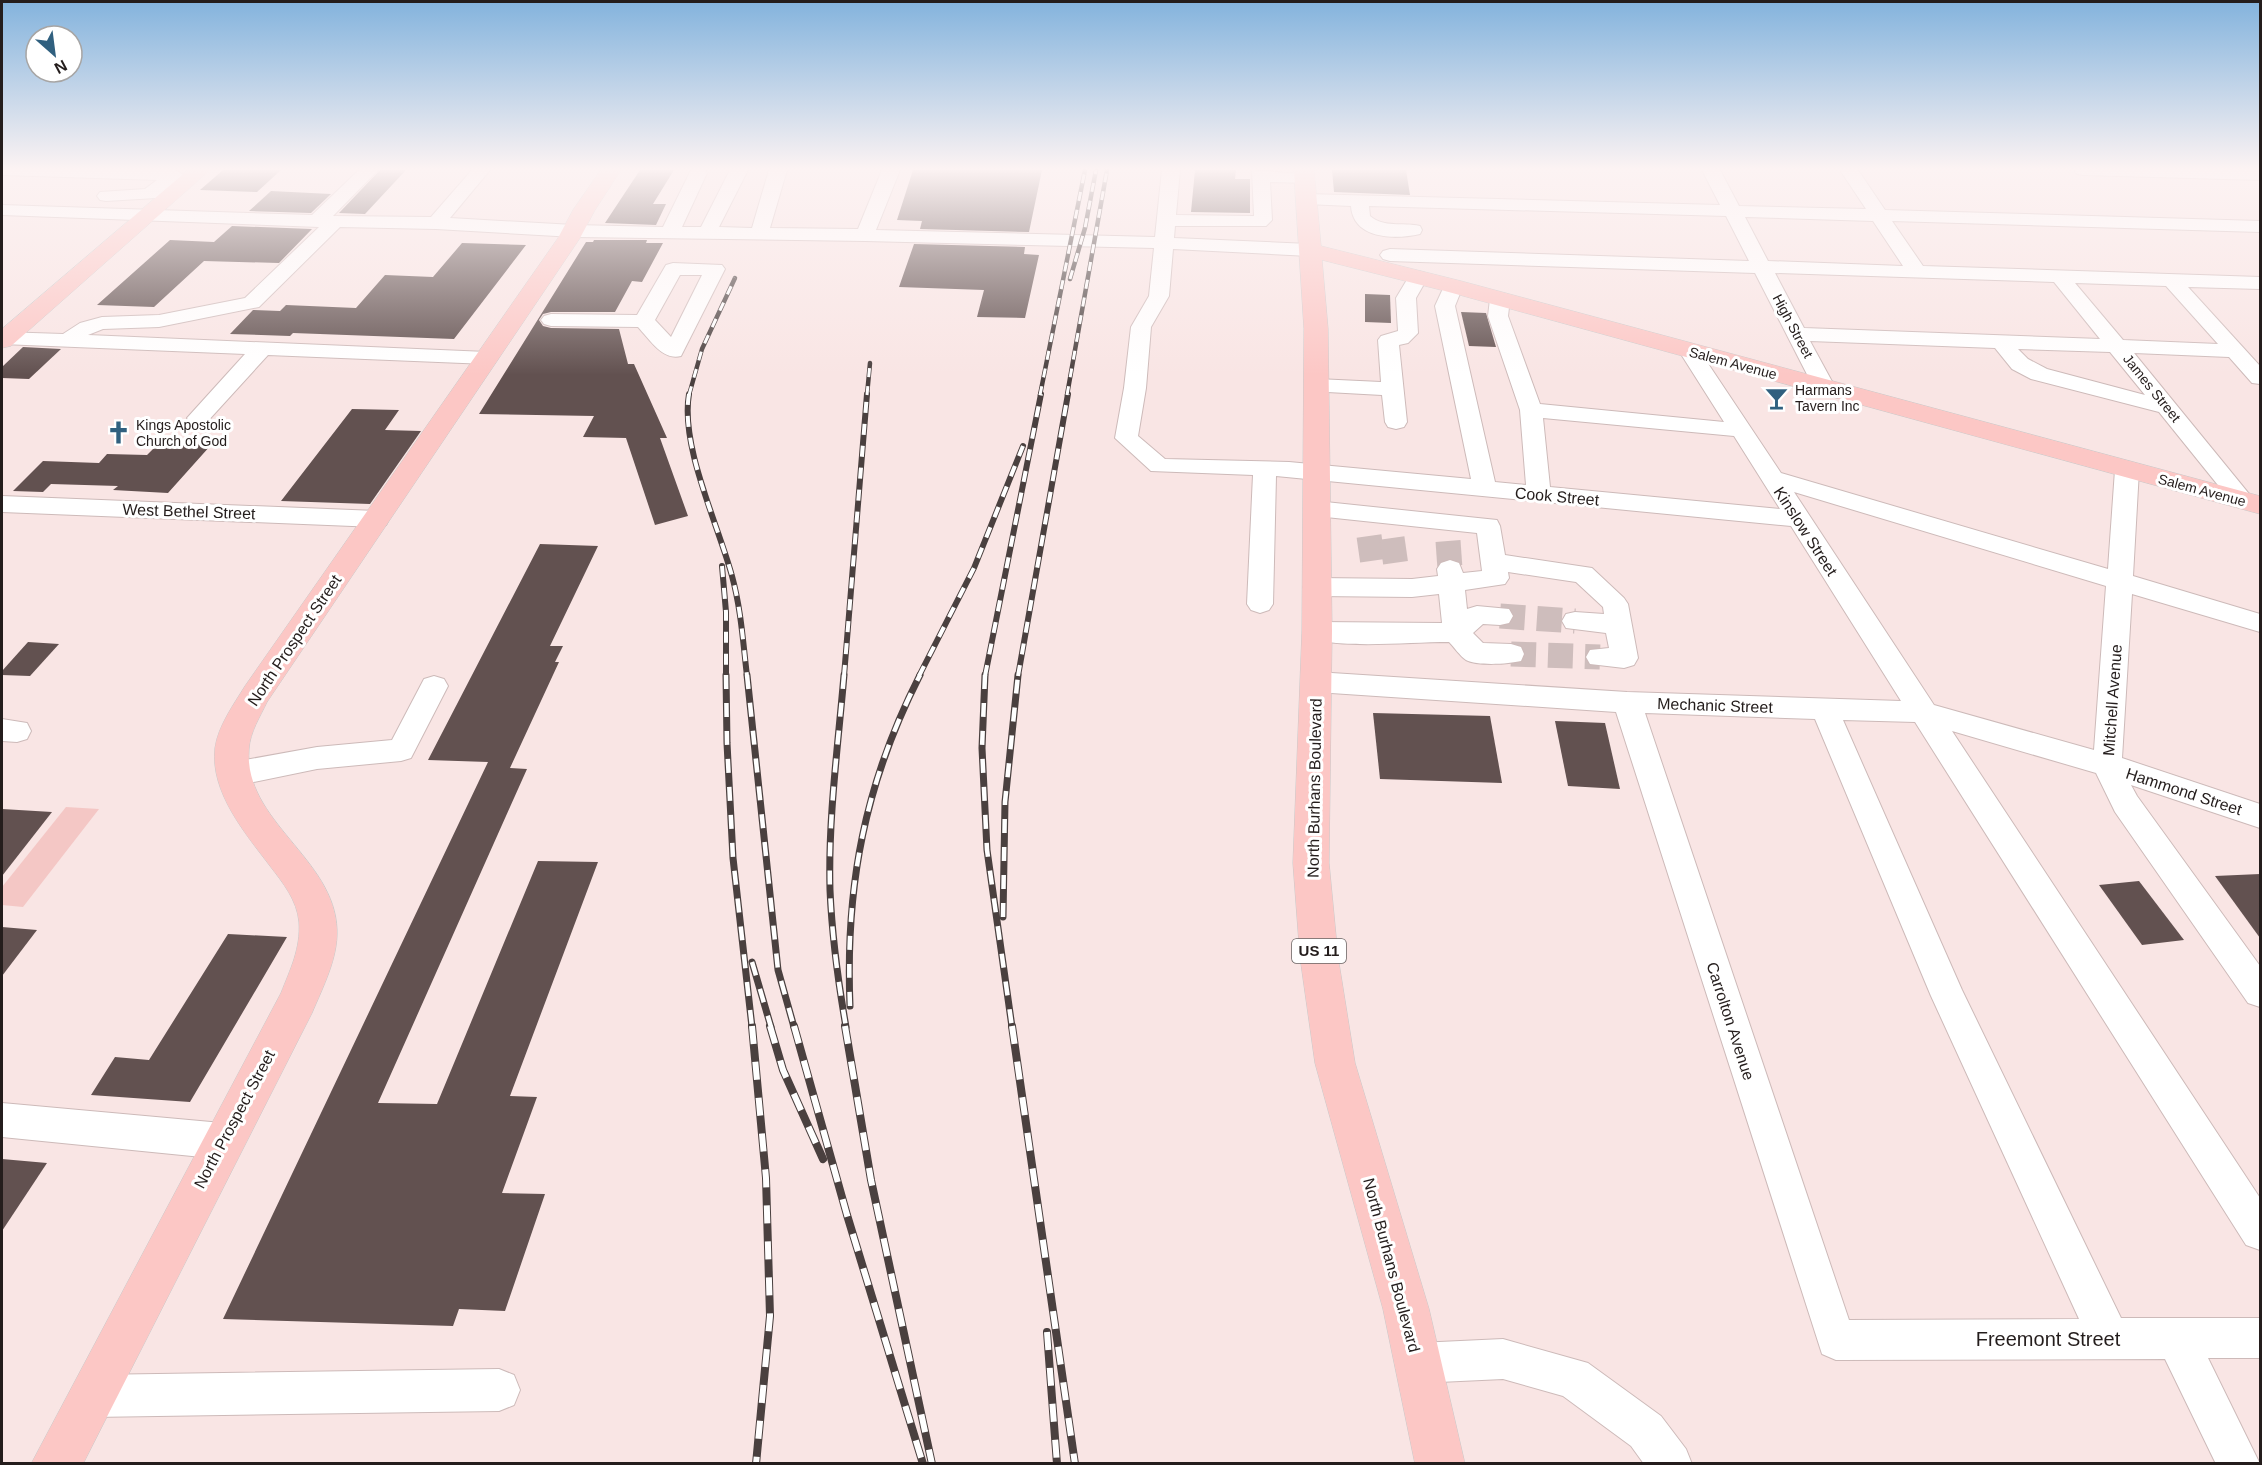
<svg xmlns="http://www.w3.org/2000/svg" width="2262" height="1465" font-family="Helvetica,sans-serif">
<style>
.green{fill:#f4c7c5}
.building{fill:#625150}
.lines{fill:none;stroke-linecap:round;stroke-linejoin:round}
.minor-tunnel{stroke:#cebdbc;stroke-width:25;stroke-dasharray:25 12;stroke-linecap:butt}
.minor-casing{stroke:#cdbab9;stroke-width:2}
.major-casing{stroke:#cac9c9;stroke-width:1}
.minor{fill:#fff;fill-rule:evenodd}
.major{fill:#fcc7c5;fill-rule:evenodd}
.rail-far3-casing{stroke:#4a403f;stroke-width:4.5}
.rail-far2-casing{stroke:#4a403f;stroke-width:6}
.rail-far1-casing{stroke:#4a403f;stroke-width:7}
.rail-casing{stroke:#4a403f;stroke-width:8}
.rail-far3{stroke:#fff;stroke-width:3;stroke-dasharray:9;stroke-linecap:butt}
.rail-far2{stroke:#fff;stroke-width:4;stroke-dasharray:11;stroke-linecap:butt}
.rail-far1{stroke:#fff;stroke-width:4.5;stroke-dasharray:14;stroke-linecap:butt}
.rail{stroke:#fff;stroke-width:6;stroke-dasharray:18;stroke-linecap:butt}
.labels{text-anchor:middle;stroke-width:6;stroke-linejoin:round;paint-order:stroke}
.far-street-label{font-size:14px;fill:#241d1c;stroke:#fff}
.far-poi-label{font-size:14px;fill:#241d1c;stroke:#fff;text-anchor:start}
.shield{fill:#fff;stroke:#666160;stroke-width:1.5}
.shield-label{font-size:15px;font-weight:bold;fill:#241d1c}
.street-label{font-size:16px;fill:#241d1c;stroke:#fff}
.near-street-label{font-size:20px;fill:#241d1c;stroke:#fff}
</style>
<rect width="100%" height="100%" fill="#f9e5e4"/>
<path class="green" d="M 66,807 L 99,809 L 23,907 L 2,905 L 2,887 Z"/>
<g class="building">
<path d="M 223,170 L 281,170 L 257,192 L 200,190 Z"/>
<path d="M 380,170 L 406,170 L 365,214 L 339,213 Z"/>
<path d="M 640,170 L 674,170 L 653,204 L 666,204 L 656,225 L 605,223 Z"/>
<path d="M 913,170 L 1042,170 L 1029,232 L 920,229 L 922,221 L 897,220 Z"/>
<path d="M 1195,170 L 1236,170 L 1235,179 L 1250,179 L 1250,213 L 1191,212 Z"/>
<path d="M 1332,170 L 1406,170 L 1410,195 L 1334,192 Z"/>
<path d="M 271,191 L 331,194 L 311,213 L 249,211 Z"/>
<path d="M 232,226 L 312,229 L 279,263 L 204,261 L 154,307 L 97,305 L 170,240 L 214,242 Z"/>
<path d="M 594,240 L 647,240 L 646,243 L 663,243 L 642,282 L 632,281 L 615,312 L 551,312 L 543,314 L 539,320 L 543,326 L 551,328 L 619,329 L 628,364 L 634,364 L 667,438 L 660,438 L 688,516 L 655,525 L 626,438 L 583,437 L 594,416 L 479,414 L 586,242 L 593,242 Z"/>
<path d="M 462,243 L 526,245 L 454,339 L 293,333 L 290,336 L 230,334 L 253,310 L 280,311 L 286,305 L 356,308 L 385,275 L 433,277 Z"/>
<path d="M 914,244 L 1025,247 L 1024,254 L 1039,255 L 1025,318 L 977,317 L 984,290 L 899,287 Z"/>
<path d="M 1365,294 L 1390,295 L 1391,323 L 1365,322 Z"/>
<path d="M 1461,312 L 1486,313 L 1496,347 L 1469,346 Z"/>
<path d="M 23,347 L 61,349 L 29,379 L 2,378 L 2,367 Z"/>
<path d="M 352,409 L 399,410 L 385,430 L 421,431 L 370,504 L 281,501 Z"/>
<path d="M 159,443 L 211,445 L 168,493 L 113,490 L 118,486 L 51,484 L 43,492 L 13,491 L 43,461 L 99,463 L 107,454 L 147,455 Z"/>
<path d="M 540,544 L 598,546 L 550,646 L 563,646 L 555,662 L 559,662 L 510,768 L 527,769 L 378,1103 L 437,1104 L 538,861 L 598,862 L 510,1096 L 537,1097 L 502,1193 L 545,1194 L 505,1311 L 459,1309 L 453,1326 L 223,1319 L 488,762 L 428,760 Z"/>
<path d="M 28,642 L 59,644 L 30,676 L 2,675 L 2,671 Z"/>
<path d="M 1373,713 L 1490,716 L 1502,783 L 1380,779 Z"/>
<path d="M 1555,721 L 1605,723 L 1620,789 L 1568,786 Z"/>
<path d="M 2,809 L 52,812 L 2,876 Z"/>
<path d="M 2260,874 L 2260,938 L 2215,876 Z"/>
<path d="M 2139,881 L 2184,940 L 2142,945 L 2099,885 Z"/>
<path d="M 2,927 L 37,930 L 2,976 Z"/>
<path d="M 228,934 L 287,937 L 190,1102 L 91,1095 L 115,1057 L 149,1060 Z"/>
<path d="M 2,1159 L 47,1163 L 2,1231 Z"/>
</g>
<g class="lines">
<g class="minor-tunnel">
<path d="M 1369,536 L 1373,564"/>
<path d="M 1392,538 L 1396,566"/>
<path d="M 1448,541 L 1450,569"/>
<path d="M 1500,616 L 1575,621"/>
<path d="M 1511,654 L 1600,657"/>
</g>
<defs>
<g id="minor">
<path d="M 2,170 L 175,170 L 183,175 L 156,198 L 106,201 L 100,200 L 97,196 L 100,192 L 145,189 L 157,180 L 3,175 Z"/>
<path d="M 359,170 L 378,170 L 333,216 L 431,217 L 472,170 L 490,170 L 450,218 L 574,225 L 663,227 L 691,170 L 705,170 L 707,173 L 682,227 L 701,227 L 730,170 L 748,170 L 719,227 L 752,228 L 769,170 L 787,170 L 770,228 L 858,229 L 882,170 L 900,170 L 876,230 L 1155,237 L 1162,170 L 1180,170 L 1176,215 L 1254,216 L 1252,170 L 1311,175 L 1314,179 L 1311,183 L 1270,182 L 1272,220 L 1266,226 L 1175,226 L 1174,238 L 1309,244 L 1316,246 L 1319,250 L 1316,254 L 1309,256 L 1173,249 L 1169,296 L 1151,327 L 1146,388 L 1138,436 L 1165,459 L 1289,462 L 1471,479 L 1435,306 L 1446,282 L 1460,282 L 1463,286 L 1455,306 L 1495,482 L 1526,485 L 1520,410 L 1488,316 L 1490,299 L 1493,295 L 1507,295 L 1510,299 L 1508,316 L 1540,404 L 1724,422 L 1679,351 L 1683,347 L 1690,345 L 1697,347 L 1781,473 L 2108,569 L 2115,470 L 2119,465 L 2127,463 L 2135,465 L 2139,470 L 2133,576 L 2260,614 L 2260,632 L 2132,594 L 2122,758 L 2260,804 L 2260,828 L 2131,785 L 2137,796 L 2260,966 L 2260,1007 L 2248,1003 L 2115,812 L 2096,773 L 1952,731 L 2260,1198 L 2260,1250 L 2246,1245 L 1915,722 L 1843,720 L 1962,990 L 2121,1318 L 2260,1318 L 2260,1358 L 2208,1358 L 2260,1464 L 2216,1464 L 2165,1359 L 1836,1360 L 1822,1354 L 1616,712 L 1316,692 L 1306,689 L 1302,682 L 1306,675 L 1316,672 L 1627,692 L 1901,701 L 1791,526 L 1276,476 L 1273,604 L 1269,610 L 1260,613 L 1251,610 L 1247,604 L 1253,475 L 1151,471 L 1115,438 L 1124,388 L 1131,327 L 1149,296 L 1154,248 L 865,241 L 574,237 L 436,229 L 340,227 L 259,307 L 159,327 L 103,329 L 88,335 L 487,352 L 494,354 L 498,358 L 494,362 L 487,364 L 268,355 L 206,423 L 198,425 L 190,423 L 187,418 L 245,354 L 2,344 L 2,332 L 63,334 L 80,323 L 102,317 L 159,315 L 245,298 L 319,227 L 2,215 L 2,205 L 312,215 ZM 1543,418 L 1734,436 L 1780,509 L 1550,487 ZM 1794,492 L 2106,586 L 2094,750 L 1934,705 ZM 1645,713 L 1815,719 L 1931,996 L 2079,1319 L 1849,1320 Z"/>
<path d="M 1702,170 L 1720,170 L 1739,206 L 1866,209 L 1840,170 L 1858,170 L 1885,210 L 2260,221 L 2260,232 L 1892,221 L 1923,266 L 2260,277 L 2260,289 L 2188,287 L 2260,366 L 2260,384 L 2252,383 L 2229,357 L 2134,353 L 2254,500 L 2250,505 L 2242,508 L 2234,505 L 2159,412 L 2031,379 L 2012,369 L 1995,348 L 1810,341 L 1835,387 L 1832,392 L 1824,394 L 1816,392 L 1755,273 L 1390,261 L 1383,259 L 1380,255 L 1383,251 L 1390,249 L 1749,261 L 1726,216 L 1369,206 L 1370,216 C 1384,228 1402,222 1420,226 L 1422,230 L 1420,234 C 1394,240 1353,239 1351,206 L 1306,204 L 1300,203 L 1297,199 L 1300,195 L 1306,194 L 1720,205 ZM 1745,217 L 1873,221 L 1903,266 L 1768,261 ZM 1775,273 L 2054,282 L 2100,339 L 1804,328 ZM 2075,283 L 2166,286 L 2218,344 L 2123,340 ZM 2018,349 L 2110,352 L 2145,395 L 2047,369 L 2028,359 Z"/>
<path d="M 2074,170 L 2260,170 L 2260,180 L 2083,175 L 2077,174 Z"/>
<path d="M 673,263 L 722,265 L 725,269 L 681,356 C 663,361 650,340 638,327 L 551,326 L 544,324 L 541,320 L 544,316 L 551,314 L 637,315 L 666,265 ZM 680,275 L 702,275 L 671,337 L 655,320 Z"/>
<path d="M 1418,271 L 1425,273 L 1428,277 L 1416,298 L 1418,333 L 1408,343 L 1399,345 L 1407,422 L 1404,427 L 1396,429 L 1388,427 L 1385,422 L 1382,395 L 1309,391 L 1306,386 L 1309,381 L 1317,379 L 1381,382 L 1378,340 L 1381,336 L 1398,331 L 1396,298 L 1411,273 Z"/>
<path d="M 2,496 L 377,511 L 386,513 L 389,519 L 386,525 L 377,527 L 2,512 Z"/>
<path d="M 1316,501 L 1497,520 L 1500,526 L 1505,555 L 1592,568 L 1624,598 L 1628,604 L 1638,658 L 1634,665 L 1624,668 L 1590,664 L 1586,657 L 1590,650 L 1609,648 L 1606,633 L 1566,628 L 1562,621 L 1566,614 L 1575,612 L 1604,614 L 1603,607 L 1576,582 L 1508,572 L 1509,578 L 1505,584 L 1465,590 L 1467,609 L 1477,606 L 1509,609 L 1513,616 L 1509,623 L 1500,625 L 1483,624 L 1473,633 L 1483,643 L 1511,644 L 1521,647 L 1524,654 L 1521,661 C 1509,664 1477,666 1466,660 C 1460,656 1454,647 1449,642 C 1408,642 1346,649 1308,638 L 1304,631 L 1308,624 L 1317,622 L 1442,623 L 1439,594 L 1412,597 L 1316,596 L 1307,593 L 1303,587 L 1307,581 L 1316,578 L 1412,579 L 1438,576 L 1437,569 L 1441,563 L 1450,560 L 1459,563 L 1463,573 L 1482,571 L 1477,533 L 1307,515 L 1304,509 L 1307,503 Z"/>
<path d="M 434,676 L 444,679 L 448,686 L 411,758 L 401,761 L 317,769 L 234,786 L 224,782 L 219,774 L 224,766 L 234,762 L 317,747 L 392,740 L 424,679 Z"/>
<path d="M 2,719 L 27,723 L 31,731 L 27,739 L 17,742 L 2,741 Z"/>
<path d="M 2,1103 L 222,1123 L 235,1128 L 240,1141 L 235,1154 L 222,1159 L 2,1137 Z"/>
<path d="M 1503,1339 L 1588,1363 L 1661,1416 L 1686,1449 L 1692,1464 L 1644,1464 L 1631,1446 L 1563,1396 L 1503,1379 L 1418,1383 L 1404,1377 L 1398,1363 L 1404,1349 L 1418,1343 Z"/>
<path d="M 499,1369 L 514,1375 L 520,1390 L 514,1405 L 499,1411 L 92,1417 L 77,1411 L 71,1396 L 77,1381 L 92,1375 Z"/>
</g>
<g id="major">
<path d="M 188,170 L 210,170 L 11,346 L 2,348 L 2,329 Z"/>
<path d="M 601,170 L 621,170 L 595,210 L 580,238 L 267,702 C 260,717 250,732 249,749 C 243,821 335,858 337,930 C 338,958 323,987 312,1013 L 83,1464 L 31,1464 L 281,993 C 290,970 301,948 299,922 C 297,900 283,883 270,866 C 245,833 210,792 215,748 C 218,726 234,704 245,686 L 558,238 L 573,210 Z"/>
<path d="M 1294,170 L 1314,170 L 1321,246 L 1461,281 L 2260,496 L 2260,514 L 1445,291 L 1322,260 L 1328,329 L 1332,631 L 1329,863 L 1338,957 L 1355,1063 L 1429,1309 L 1465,1464 L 1415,1464 L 1383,1309 L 1315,1063 L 1300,957 L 1293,863 L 1302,631 L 1304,329 Z"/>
</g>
</defs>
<use href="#minor" class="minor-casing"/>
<use href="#major" class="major-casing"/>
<use href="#minor" class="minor"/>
<use href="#major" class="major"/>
<defs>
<g id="rail-far3">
<path d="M 1070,279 L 1085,228 L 1096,170"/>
<path d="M 689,395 L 702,349 L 735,278"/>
<path d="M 867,395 L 870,363"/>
<path d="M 1040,395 L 1085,170"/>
<path d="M 1067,395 L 1107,170"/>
</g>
<g id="rail-far2">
<path d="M 689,394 C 680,446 718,524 732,576 C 741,609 743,642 747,676"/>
<path d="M 722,566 L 726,612 L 726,676"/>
<path d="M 844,676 L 867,394"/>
<path d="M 919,676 L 974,568 L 1023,446"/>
<path d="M 985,676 L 1041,394"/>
<path d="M 1018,676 L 1068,394"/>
</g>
<g id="rail-far1">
<path d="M 726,675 L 727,743 L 733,858 L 752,1027"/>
<path d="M 747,675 L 778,970 L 794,1027"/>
<path d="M 844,675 C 838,746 828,819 830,890 C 832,937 838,981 846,1027"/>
<path d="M 985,675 L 982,748 L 987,850 L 1012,1027"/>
<path d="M 1003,917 L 1005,802 L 1018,675"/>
<path d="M 752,962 L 771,1027"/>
<path d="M 850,1006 C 845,885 865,783 920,675"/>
</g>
<g id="rail">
<path d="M 752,1026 L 766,1178 L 770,1316 L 756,1464"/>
<path d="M 770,1026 L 783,1070 L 823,1159"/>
<path d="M 794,1026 L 847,1215 L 923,1464"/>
<path d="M 845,1026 L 871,1180 L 932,1464"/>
<path d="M 1012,1026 L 1075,1464"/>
<path d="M 1047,1332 L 1057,1464"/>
</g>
</defs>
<use href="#rail-far3" class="rail-far3-casing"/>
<use href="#rail-far2" class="rail-far2-casing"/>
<use href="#rail-far1" class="rail-far1-casing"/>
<use href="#rail" class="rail-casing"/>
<use href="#rail-far3" class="rail-far3"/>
<use href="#rail-far2" class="rail-far2"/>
<use href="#rail-far1" class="rail-far1"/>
<use href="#rail" class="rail"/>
</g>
<linearGradient id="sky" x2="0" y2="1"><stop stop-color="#83b3dd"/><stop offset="0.45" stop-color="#fcf3f3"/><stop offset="1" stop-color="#fcf3f3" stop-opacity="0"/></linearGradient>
<rect width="2262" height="375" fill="url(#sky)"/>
<defs>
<symbol id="bar-bare" viewBox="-9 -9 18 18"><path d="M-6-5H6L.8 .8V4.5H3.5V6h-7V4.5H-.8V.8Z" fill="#30607f" stroke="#fff" stroke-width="2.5" paint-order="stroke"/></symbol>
<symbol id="church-bare" viewBox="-9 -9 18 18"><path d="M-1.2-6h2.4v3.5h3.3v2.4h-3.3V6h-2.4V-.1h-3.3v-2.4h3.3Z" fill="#30607f" stroke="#fff" stroke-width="2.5" paint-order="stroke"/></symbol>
</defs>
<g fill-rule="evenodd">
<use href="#bar-bare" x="1760" y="382" width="33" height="33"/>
<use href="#church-bare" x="102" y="416" width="33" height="33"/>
</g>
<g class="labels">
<g class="far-street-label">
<text transform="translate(1793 326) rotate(62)" y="5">High Street</text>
<text transform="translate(1733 363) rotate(15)" y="5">Salem Avenue</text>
<text transform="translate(2152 388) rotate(51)" y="5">James Street</text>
<text transform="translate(2202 490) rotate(15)" y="5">Salem Avenue</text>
</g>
<g class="far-poi-label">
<text x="1795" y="395">Harmans<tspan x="1795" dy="16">Tavern Inc</tspan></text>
<text x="136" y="430">Kings Apostolic<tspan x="136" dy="16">Church of God</tspan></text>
</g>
<rect class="shield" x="1292" y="939" width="54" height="24" rx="4.5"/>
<g class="shield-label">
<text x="1319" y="956">US 11</text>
</g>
<g class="street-label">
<text transform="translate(1557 496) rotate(5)" y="6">Cook Street</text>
<text transform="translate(189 511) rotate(2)" y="6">West Bethel Street</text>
<text transform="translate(1806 531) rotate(57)" y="6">Kinslow Street</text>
<text transform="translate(294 640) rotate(-56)" y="6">North Prospect Street</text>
<text transform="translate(2112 700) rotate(-86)" y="6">Mitchell Avenue</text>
<text transform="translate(1715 705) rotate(2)" y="6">Mechanic Street</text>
<text transform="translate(1314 788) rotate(-89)" y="6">North Burhans Boulevard</text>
<text transform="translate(2184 791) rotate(18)" y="6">Hammond Street</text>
<text transform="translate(1731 1021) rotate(72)" y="6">Carrolton Avenue</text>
<text transform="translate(234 1119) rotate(-62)" y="6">North Prospect Street</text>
<text transform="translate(1392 1265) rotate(75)" y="6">North Burhans Boulevard</text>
</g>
<g class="near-street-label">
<text x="2048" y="1346">Freemont Street</text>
</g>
</g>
<rect width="2262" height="1465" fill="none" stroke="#241d1c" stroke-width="6"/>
<g transform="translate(54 54) rotate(152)"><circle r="28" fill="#ffffff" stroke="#a7a5a4" stroke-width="1.5"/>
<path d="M0-4.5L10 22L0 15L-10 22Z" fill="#30607f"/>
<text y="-9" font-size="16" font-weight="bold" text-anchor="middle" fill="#241d1c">N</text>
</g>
</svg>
